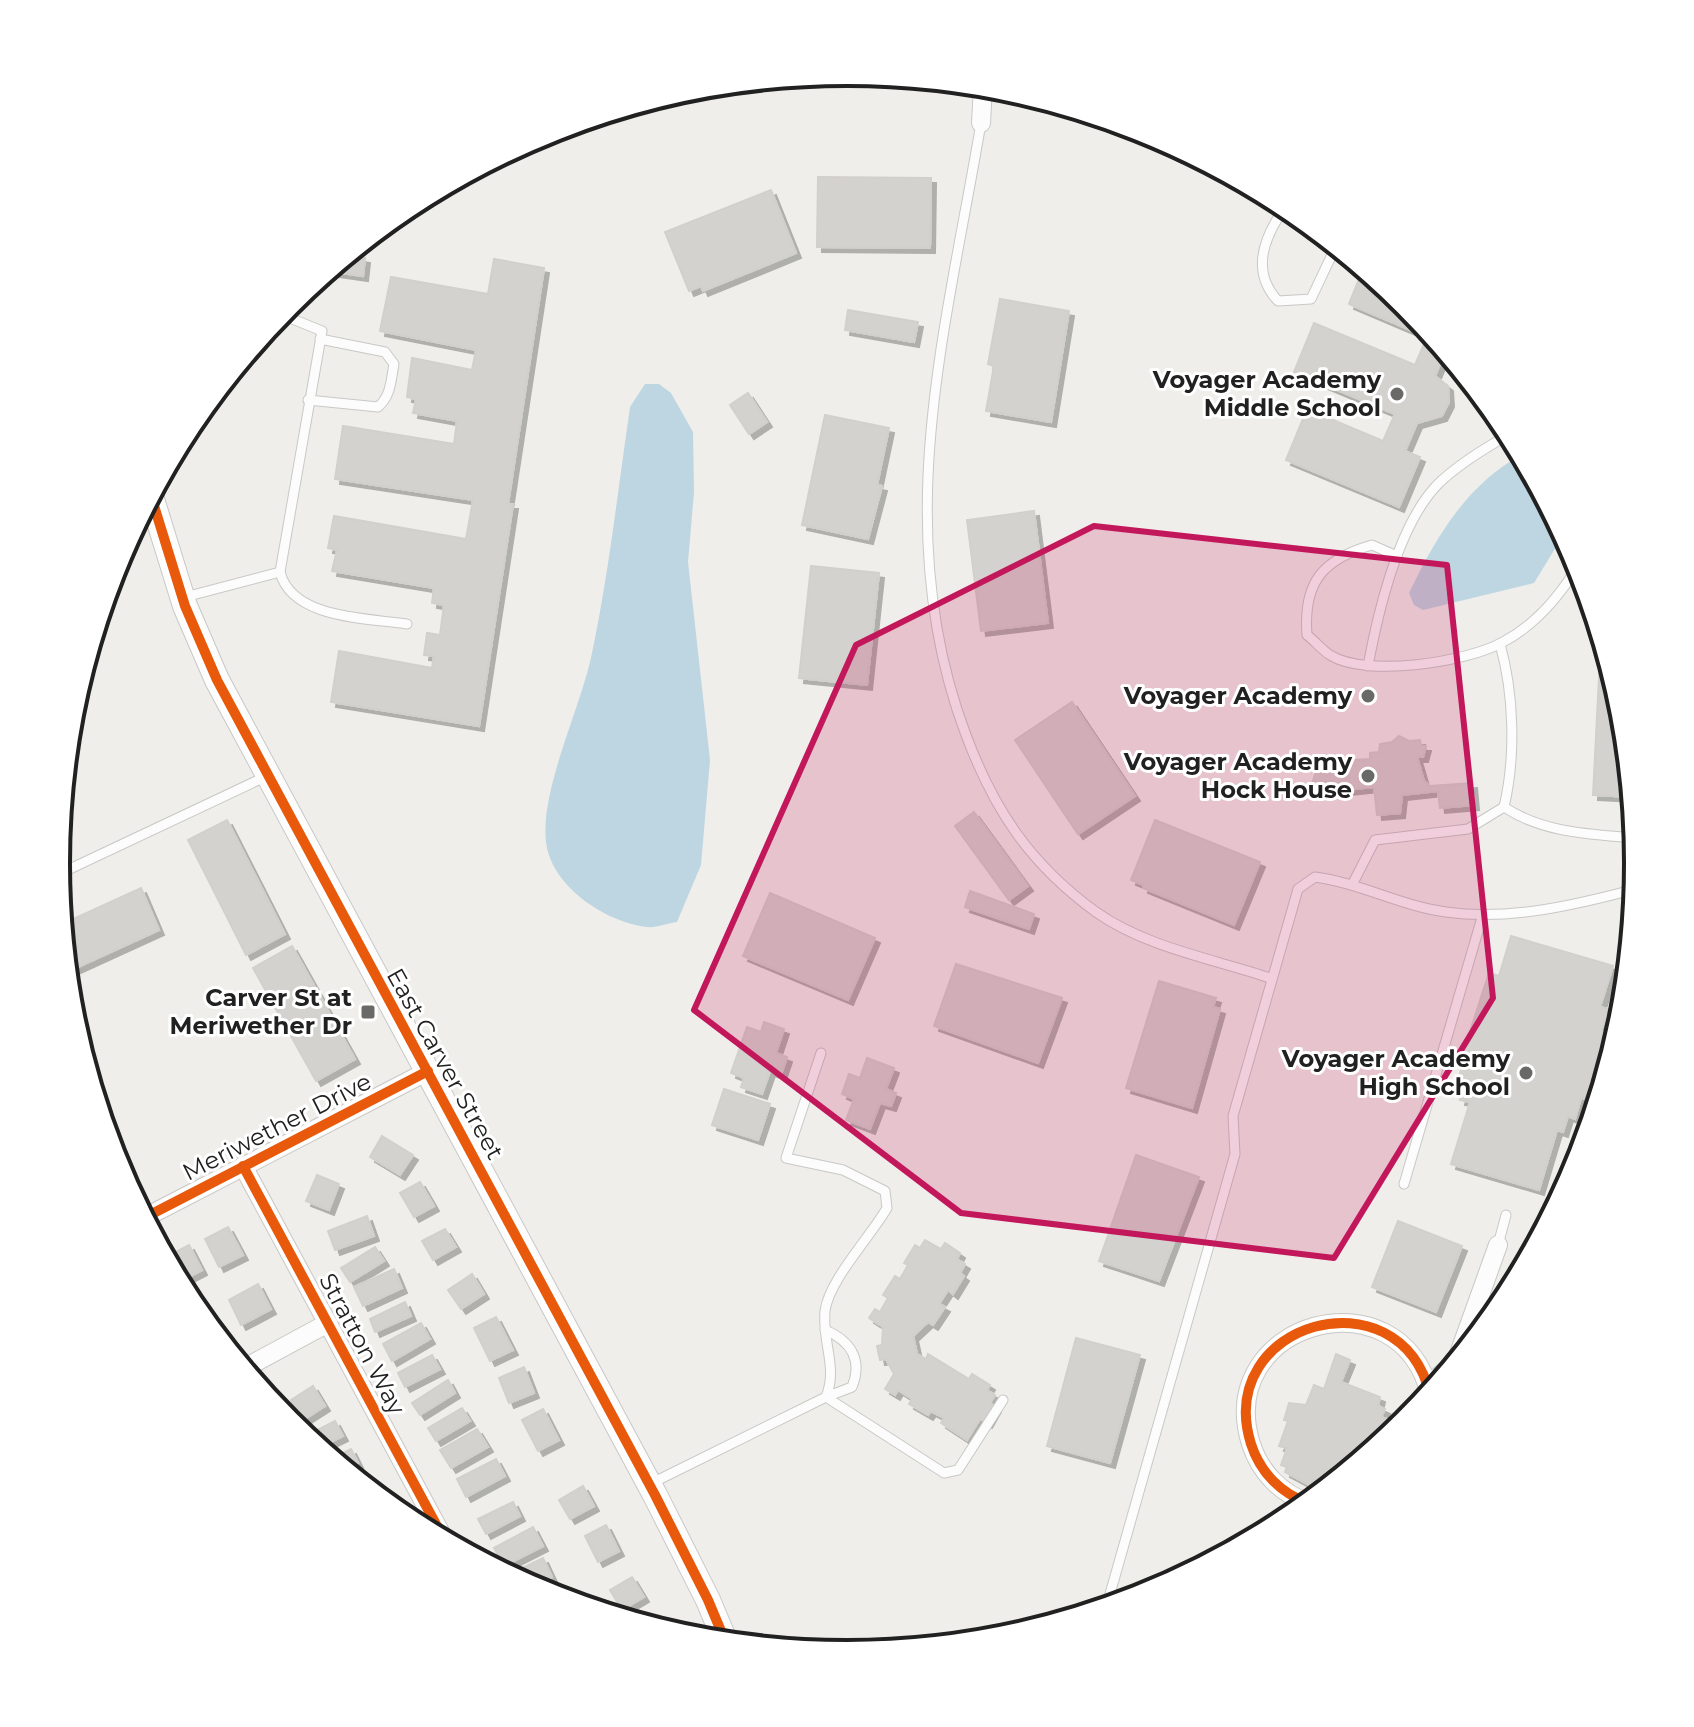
<svg xmlns="http://www.w3.org/2000/svg" width="1694" height="1727" font-family="Montserrat,sans-serif">
<style>
.water{fill:#bed6e2}
.building{fill:#d4d2cf;stroke:#d2d0cb;stroke-width:2;filter:url(#shadow)}
.lines{fill:none;stroke-linecap:round;stroke-linejoin:round}
.service-casing{stroke:#c8c8c6;stroke-width:11}
.minor-casing{stroke:#c8c8c6;stroke-width:20}
.tertiary-casing{stroke:#c8c8c6;stroke-width:26}
.service{stroke:#fdfcfc;stroke-width:9}
.minor{stroke:#fdfcfc;stroke-width:18}
.tertiary{stroke:#fdfcfc;stroke-width:24}
.cycleway-casing{stroke:#fff;stroke-width:15}
.cycleway{stroke:#e8590c;stroke-width:10}
.marked{fill:#c2185b;fill-opacity:0.2;stroke:#c2185b;stroke-width:6;stroke-linejoin:round}
.poi-dot{fill:#696967;stroke:#fff;stroke-width:3}
.labels{text-anchor:middle;stroke-width:6;stroke-linejoin:round;paint-order:stroke}
.poi-label{font-size:24px;font-weight:bold;fill:#212121;stroke:#fff;text-anchor:end}
.street-label{font-size:24px;fill:#212121;stroke:#fff}
.rim{fill:none;stroke:#212121;stroke-width:4}
</style>
<defs>
<filter id="shadow"><feDropShadow dx="5" dy="5" stdDeviation="0" flood-color="#0004"/></filter>
</defs>
<rect width="100%" height="100%" fill="#efeeea"/>
<g class="water">
<path d="M 645,384 L 659,384 L 671,393 L 693,432 L 694,492 L 688,562 L 710,760 L 701,865 L 677,922 C 668,923 656,928 647,927 C 605,922 551,886 546,842 C 540,789 581,708 592,653 C 609,572 618,489 630,407 Z"/>
<path d="M 1521,455 L 1564,534 L 1534,583 L 1423,610 L 1414,605 L 1409,593 C 1435,539 1466,485 1521,455 Z"/>
</g>
<g class="building">
<path d="M 818,177 L 931,178 L 930,248 L 817,247 Z"/>
<path d="M 771,190 L 796,253 L 703,291 L 701,286 L 689,291 L 665,232 Z"/>
<path d="M 348,255 L 365,258 L 363,276 L 328,271 Z"/>
<path d="M 494,259 L 544,268 L 508,504 L 513,504 L 479,726 L 331,702 L 339,651 L 432,668 L 434,656 L 424,655 L 427,633 L 440,635 L 444,605 L 432,603 L 434,588 L 332,571 L 337,550 L 328,548 L 334,516 L 466,539 L 473,500 L 335,479 L 343,426 L 454,444 L 457,421 L 413,413 L 416,399 L 407,397 L 412,358 L 472,370 L 476,350 L 380,331 L 391,277 L 488,294 Z"/>
<path d="M 1363,269 L 1407,305 L 1445,352 L 1435,376 L 1448,386 L 1449,402 L 1442,416 L 1417,423 L 1405,451 L 1420,457 L 1399,507 L 1286,460 L 1307,409 L 1383,441 L 1395,414 L 1294,372 L 1314,323 L 1415,365 L 1427,337 L 1349,304 Z"/>
<path d="M 1000,299 L 1069,311 L 1051,422 L 986,411 L 994,366 L 988,364 Z"/>
<path d="M 848,310 L 918,322 L 914,342 L 845,330 Z"/>
<path d="M 748,393 L 767,422 L 749,434 L 730,405 Z"/>
<path d="M 825,415 L 889,428 L 877,485 L 882,486 L 868,539 L 802,525 Z"/>
<path d="M 1034,511 L 1048,623 L 981,631 L 967,520 Z"/>
<path d="M 811,566 L 879,573 L 867,685 L 799,678 Z"/>
<path d="M 1601,638 L 1623,710 L 1631,797 L 1593,795 Z"/>
<path d="M 1072,702 L 1135,796 L 1078,834 L 1015,740 Z"/>
<path d="M 1399,736 L 1409,741 L 1420,740 L 1421,746 L 1426,746 L 1423,757 L 1417,757 L 1424,781 L 1430,786 L 1472,783 L 1474,805 L 1440,808 L 1438,791 L 1402,795 L 1400,813 L 1377,815 L 1374,787 L 1347,790 L 1346,785 L 1326,787 L 1325,782 L 1323,787 L 1317,788 L 1312,784 L 1316,772 L 1329,775 L 1329,767 L 1354,765 L 1353,760 L 1370,759 L 1370,753 L 1379,752 L 1380,744 L 1392,742 Z"/>
<path d="M 974,812 L 1028,886 L 1009,900 L 955,826 Z"/>
<path d="M 227,820 L 285,934 L 246,955 L 188,840 Z"/>
<path d="M 1155,820 L 1260,862 L 1234,925 L 1143,888 L 1144,885 L 1131,880 Z"/>
<path d="M 141,888 L 159,930 L 67,972 L 62,924 Z"/>
<path d="M 970,891 L 1034,914 L 1029,929 L 965,907 Z"/>
<path d="M 770,893 L 875,938 L 848,1000 L 743,956 Z"/>
<path d="M 1511,936 L 1613,966 L 1600,1007 L 1608,1009 L 1601,1031 L 1604,1033 L 1585,1099 L 1581,1098 L 1575,1119 L 1568,1116 L 1563,1132 L 1557,1130 L 1539,1190 L 1451,1164 L 1470,1102 L 1460,1100 L 1464,1086 L 1457,1084 L 1463,1063 L 1460,1062 L 1489,973 L 1499,976 Z"/>
<path d="M 292,946 L 355,1059 L 316,1081 L 253,968 Z"/>
<path d="M 956,964 L 1062,998 L 1038,1063 L 934,1026 Z"/>
<path d="M 1159,981 L 1216,998 L 1213,1007 L 1220,1009 L 1192,1108 L 1126,1088 Z"/>
<path d="M 764,1022 L 784,1029 L 776,1053 L 787,1057 L 781,1075 L 770,1071 L 762,1094 L 741,1087 L 744,1078 L 731,1073 L 747,1027 L 761,1032 Z"/>
<path d="M 867,1058 L 894,1068 L 886,1089 L 896,1093 L 891,1106 L 880,1103 L 870,1129 L 846,1120 L 854,1099 L 842,1094 L 849,1074 L 860,1078 Z"/>
<path d="M 724,1089 L 770,1104 L 758,1140 L 712,1125 Z"/>
<path d="M 382,1136 L 413,1155 L 400,1175 L 370,1157 Z"/>
<path d="M 1136,1155 L 1199,1177 L 1159,1281 L 1099,1261 Z"/>
<path d="M 317,1175 L 339,1184 L 329,1210 L 306,1201 Z"/>
<path d="M 420,1182 L 434,1206 L 414,1217 L 400,1193 Z"/>
<path d="M 367,1216 L 374,1236 L 335,1250 L 328,1231 Z"/>
<path d="M 1398,1221 L 1462,1246 L 1436,1312 L 1372,1287 Z"/>
<path d="M 228,1227 L 243,1255 L 219,1267 L 205,1239 Z"/>
<path d="M 445,1229 L 456,1247 L 433,1260 L 422,1241 Z"/>
<path d="M 925,1240 L 941,1249 L 945,1243 L 960,1253 L 957,1259 L 965,1264 L 960,1273 L 964,1276 L 953,1294 L 948,1290 L 939,1304 L 945,1307 L 933,1325 L 928,1322 L 913,1336 L 917,1354 L 926,1359 L 928,1354 L 969,1379 L 972,1374 L 990,1385 L 987,1390 L 995,1395 L 990,1403 L 996,1407 L 987,1423 L 980,1419 L 967,1440 L 941,1423 L 944,1418 L 931,1411 L 928,1415 L 909,1404 L 912,1399 L 898,1390 L 895,1395 L 885,1389 L 894,1374 L 886,1359 L 880,1360 L 877,1346 L 882,1345 L 883,1327 L 869,1318 L 875,1309 L 880,1312 L 888,1298 L 883,1295 L 895,1276 L 900,1279 L 908,1265 L 904,1263 L 915,1245 L 920,1248 Z"/>
<path d="M 189,1245 L 202,1270 L 181,1281 L 168,1256 Z"/>
<path d="M 375,1247 L 384,1261 L 350,1282 L 341,1268 Z"/>
<path d="M 394,1269 L 402,1288 L 363,1306 L 354,1287 Z"/>
<path d="M 472,1274 L 484,1294 L 461,1309 L 448,1290 Z"/>
<path d="M 258,1284 L 271,1309 L 241,1325 L 229,1300 Z"/>
<path d="M 405,1302 L 411,1316 L 375,1332 L 370,1319 Z"/>
<path d="M 205,1311 L 220,1337 L 218,1338 L 199,1314 Z"/>
<path d="M 496,1317 L 513,1350 L 490,1361 L 474,1328 Z"/>
<path d="M 421,1323 L 430,1339 L 392,1361 L 383,1344 Z"/>
<path d="M 1076,1338 L 1140,1355 L 1110,1463 L 1047,1446 Z"/>
<path d="M 1336,1354 L 1350,1360 L 1341,1382 L 1380,1397 L 1378,1406 L 1385,1409 L 1381,1417 L 1390,1420 L 1382,1443 L 1378,1446 L 1372,1444 L 1369,1451 L 1363,1449 L 1360,1458 L 1353,1456 L 1348,1471 L 1328,1487 L 1319,1483 L 1317,1489 L 1285,1472 L 1287,1467 L 1281,1465 L 1287,1448 L 1279,1446 L 1288,1421 L 1284,1420 L 1289,1403 L 1306,1405 L 1314,1385 L 1324,1389 Z"/>
<path d="M 432,1355 L 440,1369 L 405,1387 L 398,1373 Z"/>
<path d="M 524,1367 L 534,1393 L 509,1403 L 499,1378 Z"/>
<path d="M 448,1380 L 455,1393 L 420,1415 L 412,1403 Z"/>
<path d="M 313,1386 L 325,1406 L 303,1420 L 291,1400 Z"/>
<path d="M 462,1408 L 470,1421 L 436,1441 L 428,1428 Z"/>
<path d="M 543,1409 L 559,1440 L 538,1451 L 522,1420 Z"/>
<path d="M 335,1421 L 343,1436 L 318,1448 L 304,1437 Z"/>
<path d="M 477,1429 L 488,1447 L 451,1468 L 440,1450 Z"/>
<path d="M 351,1449 L 358,1463 L 344,1469 L 331,1459 Z"/>
<path d="M 496,1459 L 505,1476 L 466,1497 L 457,1479 Z"/>
<path d="M 368,1479 L 375,1494 L 375,1495 L 360,1482 Z"/>
<path d="M 583,1486 L 594,1506 L 570,1519 L 559,1500 Z"/>
<path d="M 513,1502 L 520,1516 L 486,1534 L 478,1519 Z"/>
<path d="M 606,1525 L 619,1551 L 598,1562 L 585,1536 Z"/>
<path d="M 533,1527 L 543,1546 L 504,1566 L 494,1548 Z"/>
<path d="M 543,1558 L 552,1577 L 531,1587 L 508,1575 Z"/>
<path d="M 632,1577 L 644,1597 L 622,1610 L 610,1590 Z"/>
<path d="M 556,1586 L 563,1600 L 542,1593 Z"/>
</g>
<g class="lines">
<defs>
<g id="service">
<path d="M 981,123 C 946,331 888,529 966,735 C 994,810 1030,864 1096,912 C 1145,947 1214,959 1270,978"/>
<path d="M 1286,206 C 1264,236 1250,271 1278,301 L 1311,299 L 1336,246"/>
<path d="M 308,400 L 378,407 C 391,396 391,380 394,364 L 385,352 L 320,339"/>
<path d="M 1397,556 L 1372,545 C 1323,559 1303,582 1307,635 C 1315,641 1322,650 1330,655 C 1366,678 1468,662 1503,642 C 1537,624 1560,596 1579,564"/>
<path d="M 280,572 C 292,619 367,618 407,624"/>
<path d="M 185,597 L 280,572 L 322,331 L 280,314"/>
<path d="M 1500,644 C 1514,694 1516,756 1504,807 C 1543,833 1590,834 1635,838"/>
<path d="M 1368,666 C 1378,612 1399,523 1439,483 C 1460,463 1485,448 1510,434"/>
<path d="M 57,875 L 267,776"/>
<path d="M 1352,885 L 1375,840 L 1468,829 L 1504,807"/>
<path d="M 821,1053 L 786,1158 L 843,1170 L 885,1191 L 887,1208 C 871,1236 829,1280 825,1311 C 822,1343 838,1367 826,1397"/>
<path d="M 1404,1184 L 1483,914"/>
<path d="M 1498,1245 L 1506,1215"/>
<path d="M 825,1330 C 851,1341 863,1360 852,1387 L 826,1397"/>
<path d="M 652,1483 L 826,1397 L 944,1473 L 958,1470 L 1003,1400"/>
<path d="M 1106,1608 L 1235,1154 L 1233,1116 L 1298,889 L 1315,877 C 1360,883 1401,906 1446,912 C 1509,921 1575,905 1636,889"/>
</g>
<g id="minor">
<path d="M 981,123 L 983,86"/>
<path d="M 243,1166 L 445,1541"/>
<path d="M 144,1218 L 428,1071"/>
<path d="M 1456,1362 L 1498,1245"/>
<path d="M 243,1369 L 328,1323"/>
<path d="M 1428,1385 L 1455,1363"/>
<path d="M 1309,1503 C 1281,1494 1260,1472 1251,1444 C 1213,1322 1399,1270 1430,1394"/>
</g>
<path id="tertiary" d="M 151,496 L 185,606 L 217,680 L 655,1495 L 708,1600 L 726,1643"/>
</defs>
<use href="#service" class="service-casing"/>
<use href="#minor" class="minor-casing"/>
<use href="#tertiary" class="tertiary-casing"/>
<use href="#service" class="service"/>
<use href="#minor" class="minor"/>
<use href="#tertiary" class="tertiary"/>
<defs>
<g id="cycleway">
<path d="M 151,496 L 185,606 L 217,680 L 655,1495 L 708,1600 L 726,1643"/>
<path d="M 243,1166 L 445,1541"/>
<path d="M 144,1218 L 428,1071"/>
<path d="M 1309,1503 C 1281,1494 1260,1472 1251,1444 C 1213,1322 1399,1270 1430,1394"/>
</g>
</defs>
<use href="#cycleway" class="cycleway-casing"/>
<use href="#cycleway" class="cycleway"/>
</g>
<path class="marked" d="M 1094,526 L 1447,565 L 1493,998 L 1334,1258 L 961,1213 L 694,1010 L 856,645 Z"/>
<g class="poi-dot">
<circle cx="1397" cy="394" r="8"/>
<circle cx="1368" cy="696" r="8"/>
<circle cx="1368" cy="776" r="8"/>
<rect x="360" y="1004" width="16" height="16" rx="4"/>
<circle cx="1526" cy="1073" r="8"/>
</g>
<g class="labels">
<g class="poi-label">
<text x="1381" y="388">Voyager Academy<tspan x="1381" dy="28">Middle School</tspan></text>
<text x="1352" y="704">Voyager Academy</text>
<text x="1352" y="770">Voyager Academy<tspan x="1352" dy="28">Hock House</tspan></text>
<text x="352" y="1006">Carver St at<tspan x="352" dy="28">Meriwether Dr</tspan></text>
<text x="1510" y="1067">Voyager Academy<tspan x="1510" dy="28">High School</tspan></text>
</g>
<g class="street-label">
<text transform="translate(445 1064) rotate(61)" y="8">East Carver Street</text>
<text transform="translate(277 1127) rotate(-27)" y="8">Meriwether Drive</text>
<text transform="translate(362 1344) rotate(62)" y="8">Stratton Way</text>
</g>
</g>
<path d="M0 0H1694V1727H0ZM70 863a777 777 0 1 1 1554 0a777 777 0 1 1-1554 0Z" fill="#fff" fill-rule="evenodd"/>
<path class="rim" d="M70 863a777 777 0 1 1 1554 0a777 777 0 1 1-1554 0Z"/>
</svg>
